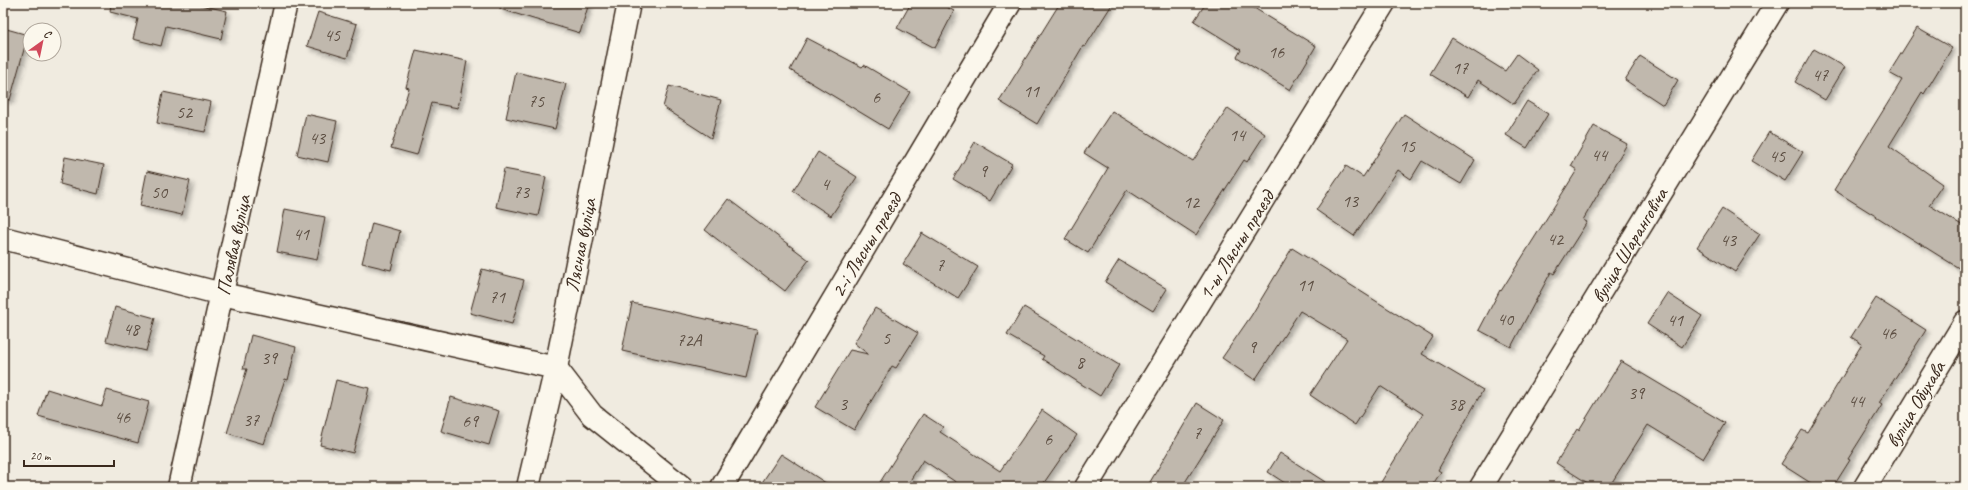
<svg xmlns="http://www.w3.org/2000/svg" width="1968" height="490" font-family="Caveat,sans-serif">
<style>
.building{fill:#c0b8ad;stroke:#3b2a1e;filter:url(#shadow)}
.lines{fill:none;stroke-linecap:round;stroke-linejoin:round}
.minor-casing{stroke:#3b2a1e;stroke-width:25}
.secondary-casing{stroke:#3b2a1e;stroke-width:25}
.minor{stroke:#fbf7ec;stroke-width:22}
.secondary{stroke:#fbf7ec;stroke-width:22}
.labels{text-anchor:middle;stroke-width:3;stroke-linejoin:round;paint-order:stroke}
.number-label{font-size:18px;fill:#5c4e42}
.street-label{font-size:20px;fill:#3b2a1e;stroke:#fbf7ec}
</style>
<defs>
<filter id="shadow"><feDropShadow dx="3.5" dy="3.5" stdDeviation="2" flood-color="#0004"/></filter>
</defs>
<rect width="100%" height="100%" fill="#f0ebe0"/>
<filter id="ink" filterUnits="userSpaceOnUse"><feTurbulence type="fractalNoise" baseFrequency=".025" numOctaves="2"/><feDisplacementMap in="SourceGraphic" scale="8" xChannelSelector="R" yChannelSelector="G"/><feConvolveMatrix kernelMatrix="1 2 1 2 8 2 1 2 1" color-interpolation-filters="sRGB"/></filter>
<g filter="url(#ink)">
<g class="building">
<path d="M 111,3 L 191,3 L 227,11 L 221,39 L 166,26 L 161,46 L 133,39 L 138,19 L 110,12 Z"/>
<path d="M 501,3 L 589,3 L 580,33 L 500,9 Z"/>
<path d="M 911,3 L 939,3 L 954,11 L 935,48 L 897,28 Z"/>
<path d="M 1060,3 L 1113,3 L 1085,47 L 1083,46 L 1037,124 L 999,101 Z"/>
<path d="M 1206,3 L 1246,3 L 1316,46 L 1290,90 L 1237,57 L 1241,50 L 1194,21 Z"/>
<path d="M 318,12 L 357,24 L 347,58 L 307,46 Z"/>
<path d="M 3,28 L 28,35 L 10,100 L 3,99 Z"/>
<path d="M 1917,28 L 1952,48 L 1924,94 L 1922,92 L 1889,146 L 1943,184 L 1929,205 L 1965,227 L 1965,272 L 1834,190 L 1902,80 L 1889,73 Z"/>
<path d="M 807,38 L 862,67 L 864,65 L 910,92 L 888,129 L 790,70 Z"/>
<path d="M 1452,38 L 1505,71 L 1517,54 L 1538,70 L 1514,104 L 1478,80 L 1468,97 L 1430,74 Z"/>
<path d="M 1814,49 L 1845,67 L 1825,100 L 1795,82 Z"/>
<path d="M 416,50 L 467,61 L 458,108 L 432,103 L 417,155 L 391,148 L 409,88 L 406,87 Z"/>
<path d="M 1640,56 L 1678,80 L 1663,105 L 1625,80 Z"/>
<path d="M 516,72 L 566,84 L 555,129 L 506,118 Z"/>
<path d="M 669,86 L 721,100 L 711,138 L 663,107 Z"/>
<path d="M 163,92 L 211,102 L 205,132 L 157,123 Z"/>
<path d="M 1527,101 L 1548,114 L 1527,148 L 1506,135 Z"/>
<path d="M 1228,108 L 1265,134 L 1247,162 L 1244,160 L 1196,235 L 1127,190 L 1088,253 L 1065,239 L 1108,168 L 1084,153 L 1112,111 L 1193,161 Z"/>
<path d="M 306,114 L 337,121 L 328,162 L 297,155 Z"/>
<path d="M 1404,114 L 1475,160 L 1461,184 L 1422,161 L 1411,179 L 1398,170 L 1354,236 L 1316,210 L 1346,166 L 1363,177 Z"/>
<path d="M 1594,126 L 1627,144 L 1583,220 L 1587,222 L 1554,274 L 1551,272 L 1511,347 L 1479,330 L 1500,290 L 1501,291 L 1577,170 L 1571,166 Z"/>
<path d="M 1769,132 L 1803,152 L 1785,181 L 1751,161 Z"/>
<path d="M 975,142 L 1012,164 L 990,201 L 953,179 Z"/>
<path d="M 818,152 L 857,177 L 831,216 L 793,191 Z"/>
<path d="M 65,157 L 104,165 L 98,194 L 60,184 Z"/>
<path d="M 504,169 L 546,177 L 538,216 L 496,207 Z"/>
<path d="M 147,171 L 190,181 L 182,215 L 140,206 Z"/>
<path d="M 728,199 L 809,260 L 785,291 L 705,230 Z"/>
<path d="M 285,209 L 325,217 L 317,260 L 277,252 Z"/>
<path d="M 1722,209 L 1760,234 L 1735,272 L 1697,247 Z"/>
<path d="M 372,223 L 400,231 L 391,270 L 362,263 Z"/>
<path d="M 922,233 L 978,267 L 958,298 L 903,264 Z"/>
<path d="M 1292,248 L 1433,337 L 1422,354 L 1483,390 L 1438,470 L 1441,472 L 1431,487 L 1378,487 L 1423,414 L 1380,386 L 1355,425 L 1310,395 L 1347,339 L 1300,311 L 1255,380 L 1222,358 L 1251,316 Z"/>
<path d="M 1119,260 L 1167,289 L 1153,311 L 1105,282 Z"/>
<path d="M 482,269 L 524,280 L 512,324 L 470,313 Z"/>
<path d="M 1667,293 L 1702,316 L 1682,347 L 1647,324 Z"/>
<path d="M 1876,298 L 1926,330 L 1879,403 L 1882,405 L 1848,459 L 1850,460 L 1833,487 L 1817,487 L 1781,464 L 1802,430 L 1808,433 L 1862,344 L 1851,337 Z"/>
<path d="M 632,303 L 757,330 L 746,378 L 622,351 Z"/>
<path d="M 115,307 L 155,318 L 146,351 L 106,341 Z"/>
<path d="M 1024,307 L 1119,365 L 1100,396 L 1042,359 L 1044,356 L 1007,335 Z"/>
<path d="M 875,308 L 918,333 L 896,368 L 892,366 L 854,430 L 815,407 L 850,350 L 868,354 L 854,343 Z"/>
<path d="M 251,335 L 296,347 L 288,380 L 285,379 L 264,444 L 227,433 L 247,369 L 243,369 Z"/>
<path d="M 1621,361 L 1725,423 L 1703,459 L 1648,425 L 1609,487 L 1594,487 L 1556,463 L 1577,429 L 1579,430 Z"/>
<path d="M 336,380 L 369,388 L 353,453 L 320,445 Z"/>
<path d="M 47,389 L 102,406 L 107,390 L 149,402 L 138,443 L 38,416 Z"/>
<path d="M 451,397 L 499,411 L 489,445 L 441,431 Z"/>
<path d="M 1197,403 L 1224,420 L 1182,487 L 1147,487 Z"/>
<path d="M 1042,410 L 1077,435 L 1041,487 L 963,487 L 923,460 L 906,487 L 877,487 L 923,414 L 943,427 L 940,432 L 1000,471 Z"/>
<path d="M 1280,453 L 1333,487 L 1291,487 L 1268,472 Z"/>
<path d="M 781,454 L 832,487 L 759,487 Z"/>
</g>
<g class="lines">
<defs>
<g id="minor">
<path d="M 3,238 L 222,294 L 556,368 L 592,415 L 682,487"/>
<path d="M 179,487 L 286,3"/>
<path d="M 722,487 L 1010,3"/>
<path d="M 1086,487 L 1384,3"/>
<path d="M 1481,487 L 1777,3"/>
<path d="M 1865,487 L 1965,322"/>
</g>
<path id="secondary" d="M 528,487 L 556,368 L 629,3"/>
</defs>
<use href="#minor" class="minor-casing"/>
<use href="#secondary" class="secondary-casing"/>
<use href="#minor" class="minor"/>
<use href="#secondary" class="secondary"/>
</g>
</g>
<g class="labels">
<g class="number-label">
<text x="332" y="41">45</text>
<text x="1276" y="58">16</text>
<text x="1460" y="74">17</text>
<text x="1820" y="81">47</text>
<text x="1031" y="97">11</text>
<text x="876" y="103">6</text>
<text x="536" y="107">75</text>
<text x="184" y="118">52</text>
<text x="1237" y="141">14</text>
<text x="317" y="144">43</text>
<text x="1407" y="152">15</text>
<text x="1599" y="161">44</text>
<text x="1777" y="162">45</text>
<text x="983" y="177">9</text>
<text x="825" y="190">4</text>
<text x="159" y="198">50</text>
<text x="521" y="198">73</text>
<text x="1350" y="207">13</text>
<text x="1191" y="208">12</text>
<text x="301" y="240">41</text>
<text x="1555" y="245">42</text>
<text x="1728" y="246">43</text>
<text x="940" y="271">7</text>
<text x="1305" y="291">11</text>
<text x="497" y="303">71</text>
<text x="1505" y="325">40</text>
<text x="1675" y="326">41</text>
<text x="131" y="335">48</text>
<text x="1888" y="339">46</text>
<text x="886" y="344">5</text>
<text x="689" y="346">72А</text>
<text x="1252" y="353">9</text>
<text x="269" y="364">39</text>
<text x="1080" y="368">8</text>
<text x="1636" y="399">39</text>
<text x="1856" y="407">44</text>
<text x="843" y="410">3</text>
<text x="1456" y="410">38</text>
<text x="122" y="423">46</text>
<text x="251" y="426">37</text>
<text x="470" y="427">69</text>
<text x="1197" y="439">7</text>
<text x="1048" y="445">6</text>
</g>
<g class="street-label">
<text transform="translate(233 245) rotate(-78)" y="7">Палявая вуліца</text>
<text transform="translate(580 245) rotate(-79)" y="7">Лясная вуліца</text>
<text transform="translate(866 245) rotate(-59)" y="7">2-і Лясны праезд</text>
<text transform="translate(1236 245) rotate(-58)" y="7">1-ы Лясны праезд</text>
<text transform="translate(1629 245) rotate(-59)" y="7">вуліца Шаранговіча</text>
<text transform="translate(1915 404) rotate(-59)" y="7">вуліца Обухава</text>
</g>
</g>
<rect width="1968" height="490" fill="none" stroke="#fbf7ec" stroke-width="16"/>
<rect x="8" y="8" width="1952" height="474" fill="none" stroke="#3b2a1e" stroke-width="1.5" filter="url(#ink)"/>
<g transform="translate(42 42) rotate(33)"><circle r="19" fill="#fbf7ec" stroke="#aea59a"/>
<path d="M0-3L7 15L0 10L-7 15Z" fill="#d1495b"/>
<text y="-6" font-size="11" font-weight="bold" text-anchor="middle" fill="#3b2a1e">С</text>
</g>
<path d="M24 460v6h90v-6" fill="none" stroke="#3b2a1e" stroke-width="2"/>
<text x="30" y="460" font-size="12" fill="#3b2a1e" stroke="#fbf7ec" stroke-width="3" paint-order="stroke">20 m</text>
</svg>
